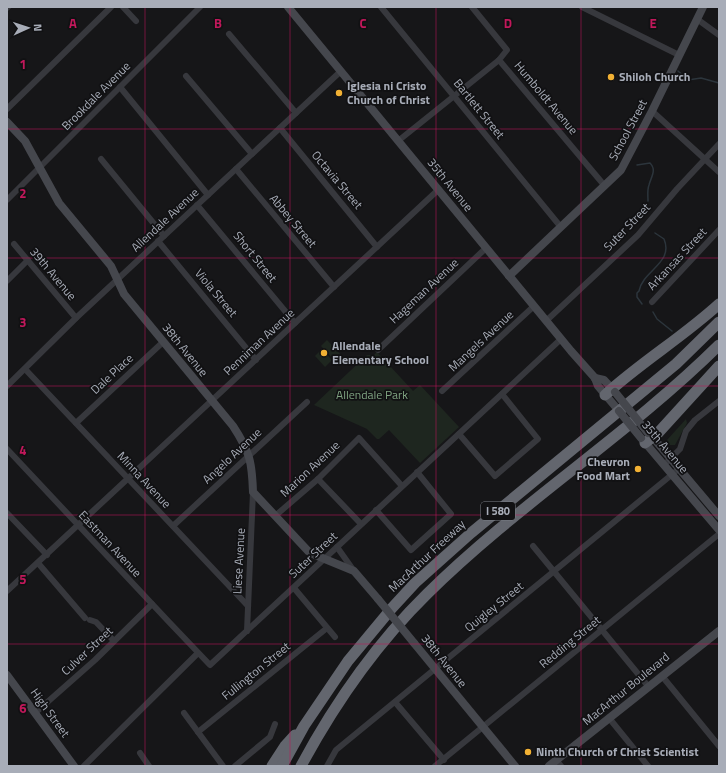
<svg xmlns="http://www.w3.org/2000/svg" width="726" height="773" font-family="'Titillium Web',sans-serif">
<style>
.green{fill:#1e261f}
.lines{fill:none;stroke-linecap:round;stroke-linejoin:round}
.stream{stroke:#2c353c;stroke-width:1.5}
.street{stroke:#37383d;stroke-width:6}
.secondary{stroke:#45474d;stroke-width:8}
.highway{stroke:#63666e;stroke-width:11}
.secondary-bridge{stroke:#45474d;stroke-width:8}
.grid{fill:none;stroke:#c2185b;stroke-width:1;stroke-opacity:0.55}
.poi-dot{fill:#f2b134;stroke:#111113;stroke-width:1.5}
.labels{text-anchor:middle;stroke-width:3.5;stroke-linejoin:round;paint-order:stroke}
.shield{fill:#111113;stroke:#7b7e86;stroke-width:1}
.shield-label{font-size:11px;font-weight:bold;fill:#a8adb8}
.poi-label{font-size:12px;font-weight:bold;fill:#a8adb8;stroke:#111113;text-anchor:start}
.street-label{font-size:12px;fill:#a8adb8;stroke:#111113}
.park-label{font-size:12px;fill:#7fa381;stroke:#111113}
.grid-label{font-size:13px;text-anchor:middle;font-weight:bold;fill:#c2185b;stroke:#111113;stroke-width:3.5;stroke-linejoin:round;paint-order:stroke}
</style>
<rect width="100%" height="100%" fill="#161618"/>
<g class="green">
<path d="M 327,340 L 343,357 L 337,363 L 321,346 Z"/>
<path d="M 322,349 L 332,360 L 325,367 L 315,356 Z"/>
<path d="M 377,352 L 413,391 L 420,385 L 459,427 L 420,463 L 389,430 L 379,439 L 377,439 L 367,429 L 314,405 L 367,355 L 374,355 Z"/>
<path d="M 686,419 L 687,423 L 675,445 L 670,445 L 668,443 L 667,440 Z"/>
</g>
<g class="lines">
<g class="stream">
<path d="M 678,71 L 688,80 L 701,78 L 719,83"/>
<path d="M 637,165 L 650,163 C 657,170 651,177 649,185 C 647,190 648,196 648,201"/>
<path d="M 642,304 L 637,297 L 637,293 L 639,291 C 643,270 674,263 664,239 L 655,233"/>
<path d="M 653,312 L 657,319 L 672,331"/>
</g>
<g class="street">
<path d="M 123,7 L 136,21"/>
<path d="M 381,7 L 560,226"/>
<path d="M 472,7 L 507,50 L 499,60 L 604,185"/>
<path d="M 582,7 L 679,55"/>
<path d="M 7,8 L 8,7"/>
<path d="M 697,19 L 719,35"/>
<path d="M 229,34 L 296,113"/>
<path d="M 186,76 L 252,154"/>
<path d="M 120,87 L 208,195"/>
<path d="M 7,109 L 111,7"/>
<path d="M 652,111 L 719,172"/>
<path d="M 280,128 L 377,247"/>
<path d="M 398,141 L 499,60"/>
<path d="M 101,159 L 164,236"/>
<path d="M 236,169 L 334,287"/>
<path d="M 7,200 L 200,7"/>
<path d="M 197,205 L 295,323"/>
<path d="M 158,241 L 256,360"/>
<path d="M 14,244 L 76,318"/>
<path d="M 7,281 L 28,260"/>
<path d="M 652,302 L 719,230"/>
<path d="M 546,321 L 638,235 L 677,189 L 719,144"/>
<path d="M 378,350 L 486,248"/>
<path d="M 25,369 L 248,606"/>
<path d="M 7,386 L 76,318 L 341,71"/>
<path d="M 442,391 L 534,306"/>
<path d="M 76,423 L 163,342"/>
<path d="M 459,434 L 495,476 L 538,439 L 502,394"/>
<path d="M 7,449 L 169,622 L 210,665 L 561,339"/>
<path d="M 664,465 L 680,449 L 686,431 L 695,420 L 719,401"/>
<path d="M 318,479 L 361,524"/>
<path d="M 376,510 L 411,550 L 451,514 L 417,472"/>
<path d="M 7,513 L 47,555"/>
<path d="M 275,516 L 318,479 L 359,438 L 402,486"/>
<path d="M 173,526 L 307,402"/>
<path d="M 533,546 L 648,686"/>
<path d="M 337,547 L 354,571"/>
<path d="M 38,563 L 85,618"/>
<path d="M 294,588 L 335,637"/>
<path d="M 7,591 L 438,190"/>
<path d="M 90,620 L 96,622 L 114,641"/>
<path d="M 247,631 L 253,492"/>
<path d="M 662,676 L 719,746"/>
<path d="M 395,702 L 444,760"/>
<path d="M 35,713 L 95,660 L 152,604"/>
<path d="M 184,713 L 223,766"/>
<path d="M 609,718 L 648,766"/>
<path d="M 198,732 L 327,628"/>
<path d="M 140,753 L 149,766"/>
<path d="M 556,760 L 561,766"/>
<path d="M 84,766 L 198,653"/>
<path d="M 235,766 L 270,737 L 275,724"/>
<path d="M 327,766 L 336,750 L 675,472"/>
<path d="M 435,766 L 719,534"/>
</g>
<g class="secondary">
<path d="M 288,7 L 571,351 L 595,378 L 598,386 L 619,411"/>
<path d="M 7,122 L 25,141 L 59,203 L 111,266 L 124,294 L 233,426 C 250,452 252,462 253,492 L 308,551 L 315,555 L 354,571 L 378,599"/>
<path d="M 509,276 L 621,170 L 652,111 L 703,7"/>
<path d="M 595,378 L 604,380 L 615,392"/>
<path d="M 650,434 L 719,516"/>
<path d="M 642,439 L 719,530"/>
<path d="M 414,643 L 515,766"/>
<path d="M 7,675 L 74,766"/>
<path d="M 549,766 L 719,631"/>
</g>
<g class="highway">
<path d="M 605,395 C 641,362 683,337 719,304"/>
<path d="M 645,443 L 658,433 L 719,366"/>
<path d="M 272,766 L 285,746 L 295,735"/>
<path d="M 282,766 L 304,726 L 348,661 L 392,608 L 415,583 L 471,533 L 676,364 L 719,322"/>
<path d="M 301,766 C 335,703 376,644 427,594 C 518,504 628,435 719,345"/>
</g>
<g class="secondary-bridge">
<path d="M 615,392 L 648,433"/>
<path d="M 619,411 L 641,438"/>
<path d="M 378,599 L 414,643"/>
</g>
</g>
<path class="grid" d="M 145,7 L 145,766M 290,7 L 290,766M 436,7 L 436,766M 581,7 L 581,766M 7,129 L 719,129M 7,258 L 719,258M 7,386 L 719,386M 7,515 L 719,515M 7,644 L 719,644"/>
<g class="poi-dot">
<circle cx="611" cy="77" r="4"/>
<circle cx="339" cy="93" r="4"/>
<circle cx="324" cy="353" r="4"/>
<circle cx="638" cy="469" r="4"/>
<circle cx="528" cy="752" r="4"/>
</g>
<g class="labels">
<rect class="shield" x="481" y="502" width="34" height="18" rx="3"/>
<g class="shield-label">
<text x="498" y="515">I 580</text>
</g>
<g class="poi-label">
<text x="619" y="81">Shiloh Church</text>
<text x="347" y="90">Iglesia ni Cristo<tspan x="347" dy="14">Church of Christ</tspan></text>
<text x="332" y="350">Allendale<tspan x="332" dy="14">Elementary School</tspan></text>
<text x="630" y="466" text-anchor="end">Chevron<tspan x="630" dy="14">Food Mart</tspan></text>
<text x="536" y="756">Ninth Church of Christ Scientist</text>
</g>
<g class="street-label">
<text transform="translate(96 96) rotate(-45)" y="4">Brookdale Avenue</text>
<text transform="translate(546 98) rotate(50)" y="4">Humboldt Avenue</text>
<text transform="translate(479 109) rotate(51)" y="4">Bartlett Street</text>
<text transform="translate(628 130) rotate(-62)" y="4">School Street</text>
<text transform="translate(337 180) rotate(50)" y="4">Octavia Street</text>
<text transform="translate(450 185) rotate(51)" y="4">35th Avenue</text>
<text transform="translate(165 220) rotate(-43)" y="4">Allendale Avenue</text>
<text transform="translate(293 221) rotate(50)" y="4">Abbey Street</text>
<text transform="translate(627 227) rotate(-46)" y="4">Suter Street</text>
<text transform="translate(255 257) rotate(51)" y="4">Short Street</text>
<text transform="translate(677 259) rotate(-47)" y="4">Arkansas Street</text>
<text transform="translate(53 274) rotate(50)" y="4">39th Avenue</text>
<text transform="translate(424 291) rotate(-43)" y="4">Hageman Avenue</text>
<text transform="translate(216 293) rotate(50)" y="4">Viola Street</text>
<text transform="translate(481 341) rotate(-43)" y="4">Mangels Avenue</text>
<text transform="translate(259 342) rotate(-43)" y="4">Penniman Avenue</text>
<text transform="translate(185 350) rotate(51)" y="4">38th Avenue</text>
<text transform="translate(112 374) rotate(-43)" y="4">Dale Place</text>
<text transform="translate(665 447) rotate(50)" y="4">35th Avenue</text>
<text transform="translate(232 456) rotate(-43)" y="4">Angelo Avenue</text>
<text transform="translate(310 469) rotate(-43)" y="4">Marion Avenue</text>
<text transform="translate(144 480) rotate(47)" y="4">Minna Avenue</text>
<text transform="translate(110 544) rotate(47)" y="4">Eastman Avenue</text>
<text transform="translate(313 555) rotate(-43)" y="4">Suter Street</text>
<text transform="translate(427 556) rotate(-43)" y="4">MacArthur Freeway</text>
<text transform="translate(239 561) rotate(-87)" y="4">Liese Avenue</text>
<text transform="translate(494 607) rotate(-39)" y="4">Quigley Street</text>
<text transform="translate(570 642) rotate(-39)" y="4">Redding Street</text>
<text transform="translate(87 651) rotate(-43)" y="4">Culver Street</text>
<text transform="translate(444 661) rotate(51)" y="4">38th Avenue</text>
<text transform="translate(256 671) rotate(-39)" y="4">Fullington Street</text>
<text transform="translate(626 689) rotate(-39)" y="4">MacArthur Boulevard</text>
<text transform="translate(50 713) rotate(54)" y="4">High Street</text>
</g>
<g class="park-label">
<text x="372" y="399">Allendale Park</text>
</g>
</g>
<g class="grid-label">
<text x="73" y="28">A</text>
<text x="218" y="28">B</text>
<text x="363" y="28">C</text>
<text x="508" y="28">D</text>
<text x="653" y="28">E</text>
<text x="23" y="69">1</text>
<text x="23" y="198">2</text>
<text x="23" y="327">3</text>
<text x="23" y="455">4</text>
<text x="23" y="584">5</text>
<text x="23" y="713">6</text>
</g>
<rect width="726" height="773" fill="none" stroke="#a8adb8" stroke-width="16"/>
<g transform="translate(28 28) rotate(87)" stroke="#111113" stroke-width="3" paint-order="stroke">
<path d="M0-3L7 15L0 10L-7 15Z" fill="#a8adb8"/>
<text y="-6" font-size="11" font-weight="bold" text-anchor="middle" fill="#a8adb8">N</text>
</g>
</svg>
